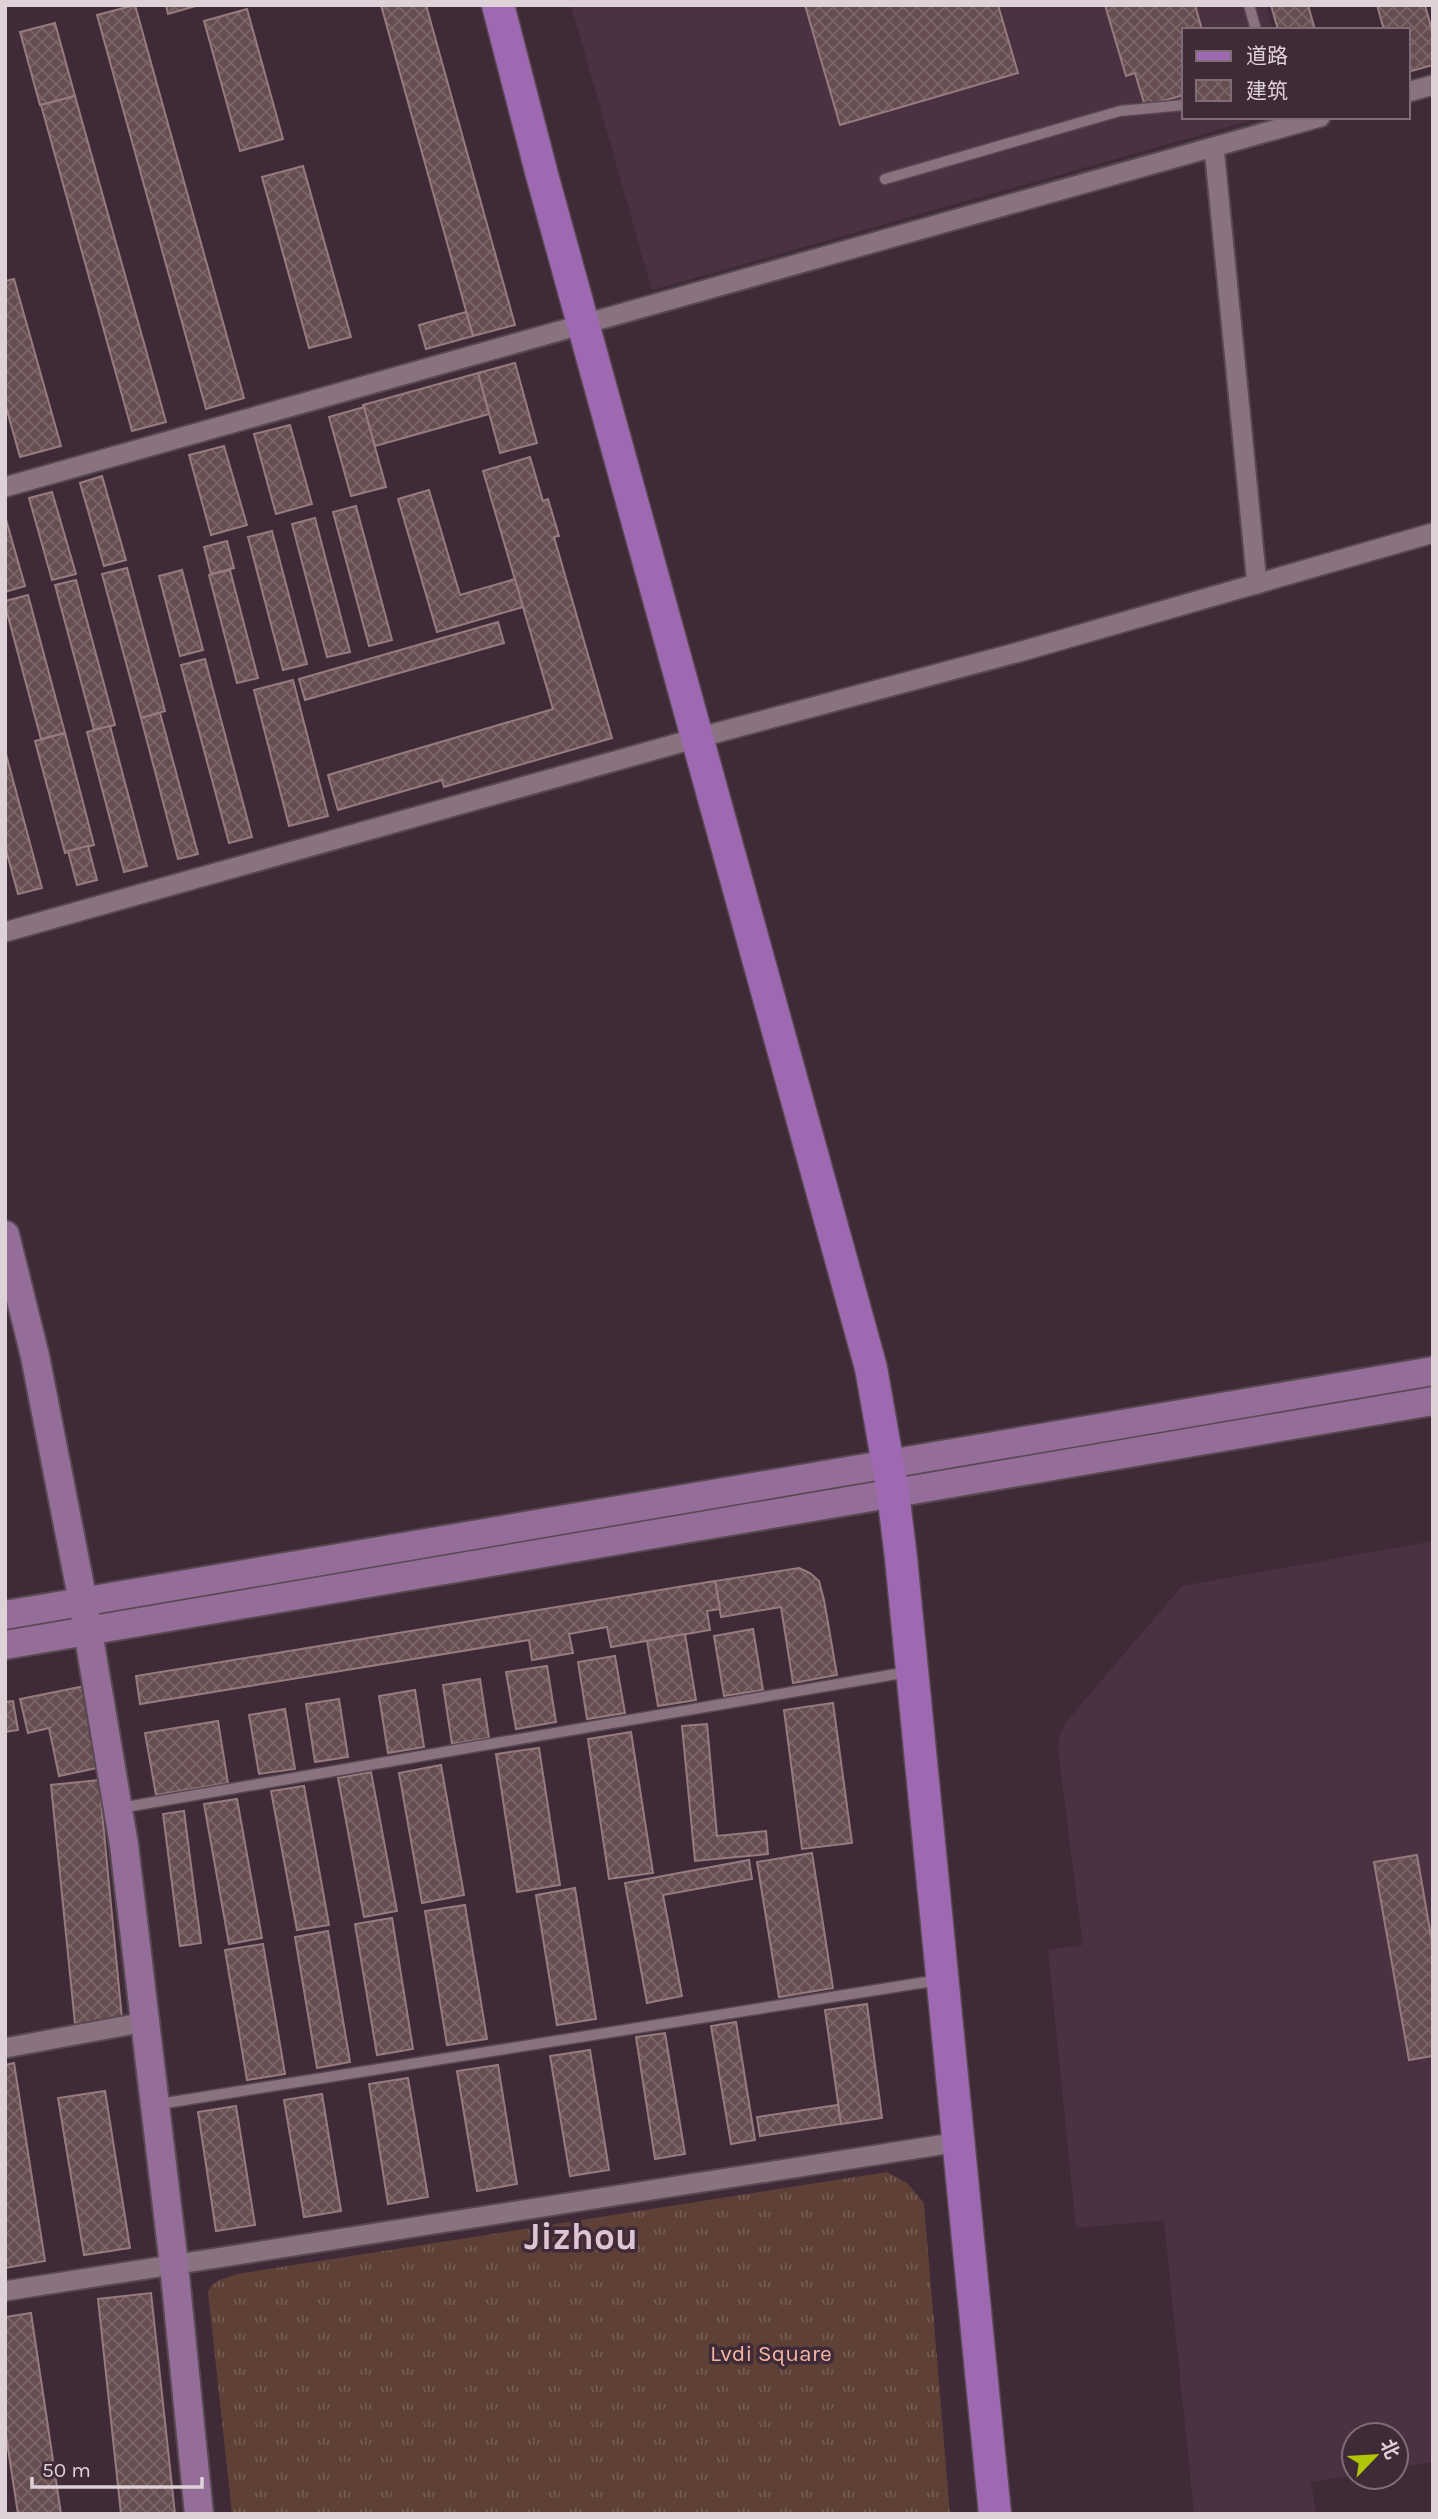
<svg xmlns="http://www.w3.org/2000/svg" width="1438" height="2519" font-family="Karla,'Noto Sans SC',sans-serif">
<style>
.built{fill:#4b3242}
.grass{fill:url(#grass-tufts)}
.building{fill:url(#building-cross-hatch);stroke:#977c7f;stroke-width:2}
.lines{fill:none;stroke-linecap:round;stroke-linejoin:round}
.lane-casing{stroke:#584852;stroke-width:13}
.street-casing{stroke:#584852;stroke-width:23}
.secondary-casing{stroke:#584852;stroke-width:32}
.primary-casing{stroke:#584852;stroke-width:35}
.lane{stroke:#897380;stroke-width:10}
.street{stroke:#897380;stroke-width:19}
.secondary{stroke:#946e98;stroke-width:28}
.primary{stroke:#9f69b1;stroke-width:32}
.labels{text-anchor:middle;stroke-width:7;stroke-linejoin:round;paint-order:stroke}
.park-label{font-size:23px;fill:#f5b5a3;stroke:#3e2b37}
.town-label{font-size:37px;font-weight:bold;fill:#dec5d4;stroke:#3e2b37}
</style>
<defs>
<pattern id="grass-tufts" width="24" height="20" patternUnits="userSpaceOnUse" patternTransform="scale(1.75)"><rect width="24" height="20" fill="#5f4037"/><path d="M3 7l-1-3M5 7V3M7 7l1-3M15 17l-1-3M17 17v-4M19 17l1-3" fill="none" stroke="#765b53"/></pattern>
<pattern id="building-cross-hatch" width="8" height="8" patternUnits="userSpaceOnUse" patternTransform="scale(1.75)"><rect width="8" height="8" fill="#664d50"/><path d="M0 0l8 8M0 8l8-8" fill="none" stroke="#7b6668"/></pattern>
</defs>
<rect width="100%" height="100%" fill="#3e2b37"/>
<g class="built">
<path d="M 571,5 L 1266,5 L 1273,30 L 1184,30 L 1184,117 L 1263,117 L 652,290 Z"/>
<path d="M 1433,1541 L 1433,2462 L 1396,2468 L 1396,2435 L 1354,2435 L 1354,2475 L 1311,2482 L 1316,2514 L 1194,2514 L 1164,2220 L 1076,2228 L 1048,1950 L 1083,1945 L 1058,1751 L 1060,1734 L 1066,1722 L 1182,1586 Z"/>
</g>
<path class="grass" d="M 887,2172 L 907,2183 L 924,2203 L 950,2514 L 232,2514 L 208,2292 C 212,2280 226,2278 237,2274 Z"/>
<g class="building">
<path d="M 135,5 L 244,398 L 206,409 L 97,15 Z"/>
<path d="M 166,5 L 199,5 L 168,14 Z"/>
<path d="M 381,5 L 426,5 L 515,325 L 473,336 Z"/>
<path d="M 805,5 L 998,5 L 1018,73 L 840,125 Z"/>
<path d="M 1105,5 L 1195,5 L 1202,30 L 1184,30 L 1184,95 L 1145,106 L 1135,73 L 1126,76 Z"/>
<path d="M 1271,5 L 1308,5 L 1315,30 L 1278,30 Z"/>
<path d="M 1377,5 L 1425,5 L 1433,34 L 1433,65 L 1408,72 L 1408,30 L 1384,30 Z"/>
<path d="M 247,9 L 283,139 L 240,151 L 204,21 Z"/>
<path d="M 55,23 L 75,96 L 40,105 L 20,32 Z"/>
<path d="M 75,96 L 166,422 L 132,431 L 41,105 Z"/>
<path d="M 303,166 L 351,337 L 309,348 L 262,177 Z"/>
<path d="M 14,279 L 61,446 L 20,457 L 5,403 L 5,281 Z"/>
<path d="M 466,312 L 473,336 L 426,349 L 419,325 Z"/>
<path d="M 515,363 L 537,443 L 500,453 L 478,373 Z"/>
<path d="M 478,373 L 489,414 L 375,446 L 363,405 Z"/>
<path d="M 364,407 L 386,487 L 351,496 L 329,417 Z"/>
<path d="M 290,425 L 312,504 L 276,514 L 254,434 Z"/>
<path d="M 224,446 L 247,525 L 211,535 L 189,455 Z"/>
<path d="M 530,457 L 543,501 L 548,499 L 559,536 L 554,537 L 612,738 L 444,787 L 442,780 L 338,810 L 328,775 L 553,709 L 483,471 Z"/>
<path d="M 102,476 L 126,560 L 104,566 L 80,483 Z"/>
<path d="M 429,490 L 460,595 L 515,579 L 523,607 L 437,632 L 398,499 Z"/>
<path d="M 52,492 L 76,574 L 52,580 L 29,498 Z"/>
<path d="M 356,506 L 392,640 L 369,646 L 333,512 Z"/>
<path d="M 5,516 L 25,586 L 5,592 Z"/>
<path d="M 315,518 L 350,652 L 327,657 L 292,524 Z"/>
<path d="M 272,531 L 307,664 L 283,670 L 248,537 Z"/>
<path d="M 227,541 L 234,568 L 211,574 L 204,547 Z"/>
<path d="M 127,568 L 165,711 L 141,718 L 102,574 Z"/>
<path d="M 182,570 L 203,650 L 180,656 L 159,576 Z"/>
<path d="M 230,570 L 258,678 L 237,683 L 209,575 Z"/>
<path d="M 76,580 L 115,725 L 94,730 L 55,585 Z"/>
<path d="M 28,595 L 65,733 L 41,739 L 5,605 L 5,601 Z"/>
<path d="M 498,622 L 504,643 L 305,700 L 299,679 Z"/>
<path d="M 205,659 L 252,837 L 229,843 L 181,665 Z"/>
<path d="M 293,680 L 328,816 L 289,826 L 254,690 Z"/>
<path d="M 160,713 L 198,854 L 178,859 L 141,718 Z"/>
<path d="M 110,726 L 147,866 L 124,872 L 87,732 Z"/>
<path d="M 65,733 L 94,845 L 65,853 L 35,741 Z"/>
<path d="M 6,754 L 42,888 L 18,894 L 5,846 Z"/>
<path d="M 88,846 L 97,880 L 77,885 L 68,851 Z"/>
<path d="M 799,1568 L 810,1573 L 819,1581 L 824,1600 L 837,1675 L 793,1683 L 781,1607 L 721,1617 L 715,1581 Z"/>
<path d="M 715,1581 L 720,1609 L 707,1611 L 710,1630 L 611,1647 L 607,1627 L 569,1634 L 573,1653 L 532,1660 L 529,1640 L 140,1704 L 136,1676 Z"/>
<path d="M 753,1629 L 763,1690 L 724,1696 L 714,1636 Z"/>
<path d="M 685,1634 L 696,1700 L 658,1706 L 647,1641 Z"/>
<path d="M 615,1656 L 625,1713 L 587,1719 L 578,1662 Z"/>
<path d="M 547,1666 L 556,1722 L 516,1729 L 506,1672 Z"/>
<path d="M 480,1679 L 489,1738 L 452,1744 L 443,1685 Z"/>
<path d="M 85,1686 L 102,1767 L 59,1776 L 49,1728 L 28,1733 L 20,1699 Z"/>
<path d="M 415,1690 L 424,1747 L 388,1753 L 379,1696 Z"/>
<path d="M 339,1699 L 348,1757 L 315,1762 L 306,1704 Z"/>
<path d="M 13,1701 L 18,1730 L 5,1732 L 5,1702 Z"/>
<path d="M 833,1703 L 852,1843 L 802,1849 L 784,1710 Z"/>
<path d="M 285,1709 L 295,1769 L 259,1774 L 249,1715 Z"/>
<path d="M 218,1721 L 228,1783 L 156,1795 L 145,1733 Z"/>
<path d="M 707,1724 L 717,1836 L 766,1831 L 768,1854 L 695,1861 L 682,1726 Z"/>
<path d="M 631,1732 L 653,1873 L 609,1879 L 588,1739 Z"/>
<path d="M 539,1748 L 560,1885 L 517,1892 L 496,1754 Z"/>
<path d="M 441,1765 L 464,1895 L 422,1903 L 399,1773 Z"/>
<path d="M 371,1772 L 397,1911 L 364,1917 L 338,1778 Z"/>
<path d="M 99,1780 L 122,2019 L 75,2024 L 51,1785 Z"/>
<path d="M 304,1786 L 329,1925 L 297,1930 L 271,1791 Z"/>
<path d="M 237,1799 L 262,1938 L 229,1944 L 204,1804 Z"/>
<path d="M 184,1811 L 201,1943 L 180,1946 L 163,1814 Z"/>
<path d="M 812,1853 L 833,1988 L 779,1997 L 757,1862 Z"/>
<path d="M 1417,1855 L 1433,1948 L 1433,2056 L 1409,2060 L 1374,1862 Z"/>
<path d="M 749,1860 L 752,1879 L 663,1895 L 682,1996 L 647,2003 L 625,1883 Z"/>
<path d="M 575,1888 L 596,2019 L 557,2025 L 536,1895 Z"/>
<path d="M 465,1905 L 487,2039 L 447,2045 L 425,1911 Z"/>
<path d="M 392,1918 L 413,2049 L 377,2055 L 355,1924 Z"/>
<path d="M 328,1931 L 350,2062 L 317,2068 L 295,1937 Z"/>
<path d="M 263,1944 L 285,2074 L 247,2080 L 225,1950 Z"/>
<path d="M 867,2004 L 882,2118 L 841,2124 L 825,2010 Z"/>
<path d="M 736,2022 L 755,2140 L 731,2144 L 711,2026 Z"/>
<path d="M 665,2033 L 685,2154 L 655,2159 L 636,2037 Z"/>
<path d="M 590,2050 L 609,2170 L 570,2176 L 550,2056 Z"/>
<path d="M 14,2063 L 45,2261 L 5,2268 L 5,2065 Z"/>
<path d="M 498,2065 L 517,2184 L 477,2191 L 457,2071 Z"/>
<path d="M 408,2078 L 428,2197 L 388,2204 L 369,2084 Z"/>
<path d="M 105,2091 L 130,2248 L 84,2255 L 58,2098 Z"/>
<path d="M 322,2094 L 341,2211 L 304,2217 L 284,2100 Z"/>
<path d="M 838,2105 L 841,2124 L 760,2136 L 757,2117 Z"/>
<path d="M 236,2106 L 255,2225 L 216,2231 L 198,2112 Z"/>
<path d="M 151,2293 L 175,2514 L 121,2514 L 98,2299 Z"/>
<path d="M 31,2313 L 61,2514 L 18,2514 L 5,2429 L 5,2317 Z"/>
</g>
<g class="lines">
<defs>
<g id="lane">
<path d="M 1249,5 L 1256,30"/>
<path d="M 885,179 L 1120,111 L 1184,105"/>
<path d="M 120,1808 L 908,1672"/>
<path d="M 159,2104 L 939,1980"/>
</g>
<g id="street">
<path d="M 1408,92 L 1433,85"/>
<path d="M 1214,147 L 1257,584"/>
<path d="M 5,487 L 1320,117"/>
<path d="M 5,932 L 697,738 L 1019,652 L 1433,533"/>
<path d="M 5,2048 L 145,2022"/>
<path d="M 5,2291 L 959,2142"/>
</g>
<g id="secondary">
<path d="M 5,1235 L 35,1356 L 83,1602 L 124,1845 L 174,2265 L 199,2514"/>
<path d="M 5,1615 L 1433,1371"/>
<path d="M 5,1645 L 1433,1401"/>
</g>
<path id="primary" d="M 498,5 L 542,175 L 871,1368 L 893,1493 L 901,1558 L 995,2514"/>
</defs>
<use href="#lane" class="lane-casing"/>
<use href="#street" class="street-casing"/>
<use href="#secondary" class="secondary-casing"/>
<use href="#primary" class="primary-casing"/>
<use href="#lane" class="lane"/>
<use href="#street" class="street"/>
<use href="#secondary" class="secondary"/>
<use href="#primary" class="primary"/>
</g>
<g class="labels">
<g class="park-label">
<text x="771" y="2361">Lvdi Square</text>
</g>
<g class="town-label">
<text x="581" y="2249">Jizhou</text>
</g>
</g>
<rect width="1438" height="2519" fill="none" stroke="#ded1d8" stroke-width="14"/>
<rect x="1182" y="28" width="228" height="91" fill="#3e2b37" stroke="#7e6d77" stroke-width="2"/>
<rect x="1196" y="51" width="35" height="10" fill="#9f69b1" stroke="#7e6d77" stroke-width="2"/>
<text x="1246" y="63" font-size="21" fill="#ded1d8">道路</text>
<rect x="1196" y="80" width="35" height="21" fill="url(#building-cross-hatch)" stroke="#7e6d77" stroke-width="2"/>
<text x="1246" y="98" font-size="21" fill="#ded1d8">建筑</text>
<g transform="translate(1375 2456) rotate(65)"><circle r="33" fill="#3e2b37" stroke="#7e6d77" stroke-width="2"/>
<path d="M0-5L12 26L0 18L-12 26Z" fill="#afc505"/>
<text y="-10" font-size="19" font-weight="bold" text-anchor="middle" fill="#ded1d8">北</text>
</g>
<path d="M32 2477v10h170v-10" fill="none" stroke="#ded1d8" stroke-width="3.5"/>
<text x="42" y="2477" font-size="21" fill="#ded1d8" stroke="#3e2b37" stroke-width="5" paint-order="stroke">50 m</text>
</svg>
